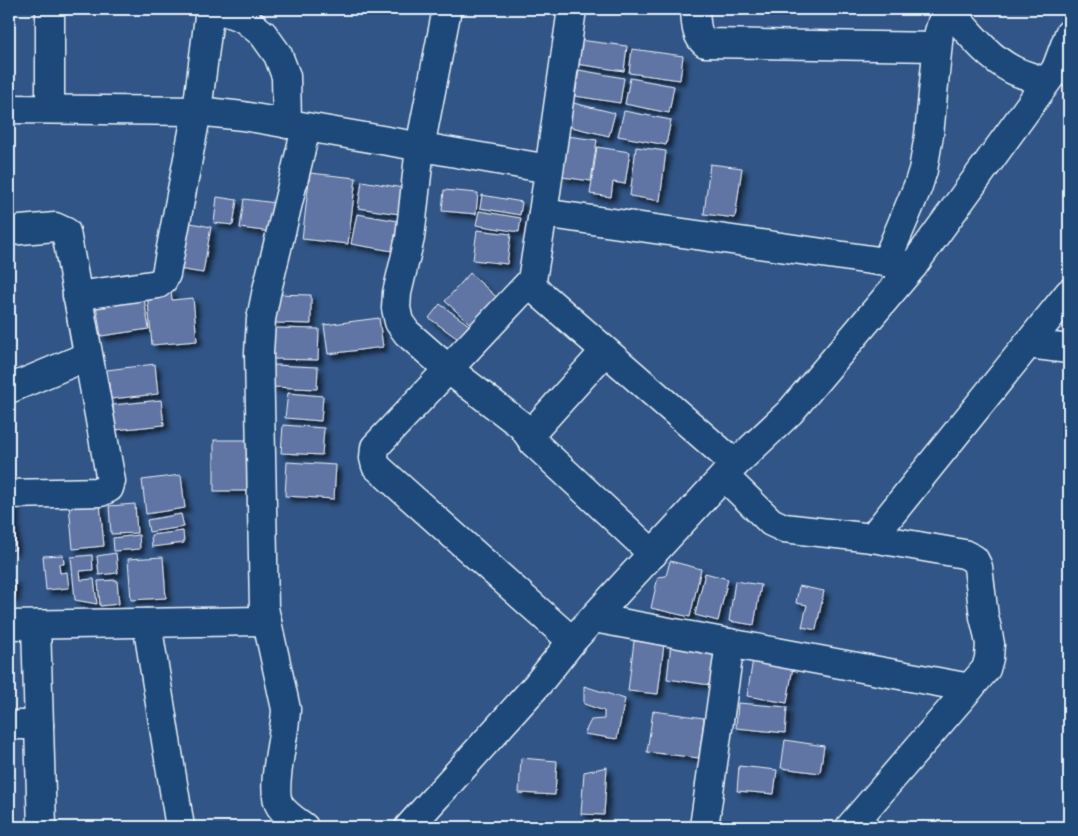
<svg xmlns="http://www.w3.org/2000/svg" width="1078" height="836" font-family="'Comic Neue',sans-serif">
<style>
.building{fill:#6075a4;stroke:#e8f1f8;filter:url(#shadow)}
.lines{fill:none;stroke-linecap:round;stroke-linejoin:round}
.minor-casing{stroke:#e8f1f8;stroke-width:31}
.minor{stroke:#1f4a7a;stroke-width:28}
</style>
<defs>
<filter id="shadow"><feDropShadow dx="4.5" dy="4.5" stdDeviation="2.5" flood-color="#0009"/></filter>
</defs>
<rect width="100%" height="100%" fill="#315586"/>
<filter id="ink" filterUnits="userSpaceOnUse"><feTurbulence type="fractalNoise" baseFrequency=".02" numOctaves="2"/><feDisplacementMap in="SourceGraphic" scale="10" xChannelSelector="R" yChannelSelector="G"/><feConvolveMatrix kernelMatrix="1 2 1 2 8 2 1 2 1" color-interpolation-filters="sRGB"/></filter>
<g filter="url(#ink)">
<g class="building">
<path d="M 579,40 L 627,46 L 624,71 L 576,64 Z"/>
<path d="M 632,49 L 683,56 L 680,80 L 629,73 Z"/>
<path d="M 579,70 L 624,78 L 620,103 L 575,96 Z"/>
<path d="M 630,78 L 674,86 L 669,113 L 625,104 Z"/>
<path d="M 569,102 L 615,113 L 609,136 L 563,125 Z"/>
<path d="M 624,111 L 671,120 L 666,145 L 618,136 Z"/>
<path d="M 567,136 L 597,140 L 591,181 L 562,177 Z"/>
<path d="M 597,147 L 630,152 L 625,184 L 613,182 L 611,197 L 590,194 Z"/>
<path d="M 636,147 L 666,151 L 660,201 L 630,196 Z"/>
<path d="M 710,164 L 742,168 L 735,218 L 704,214 Z"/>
<path d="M 310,173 L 356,178 L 348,244 L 302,239 Z"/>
<path d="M 362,181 L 403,188 L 399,214 L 358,208 Z"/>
<path d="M 444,190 L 478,193 L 476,214 L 442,211 Z"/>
<path d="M 482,195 L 522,202 L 520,215 L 480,208 Z"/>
<path d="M 217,197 L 237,200 L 233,225 L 214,223 Z"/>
<path d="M 244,199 L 276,203 L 272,232 L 240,228 Z"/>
<path d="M 479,211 L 521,218 L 519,232 L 476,225 Z"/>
<path d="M 357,214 L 398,221 L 392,251 L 351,244 Z"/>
<path d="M 186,222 L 211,227 L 203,273 L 178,269 Z"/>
<path d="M 477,230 L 511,234 L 507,264 L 473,260 Z"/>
<path d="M 470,273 L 502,302 L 477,330 L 445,301 Z"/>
<path d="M 171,290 L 172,300 L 193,298 L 197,341 L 152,345 L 147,292 Z"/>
<path d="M 143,292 L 149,329 L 101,336 L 95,299 Z"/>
<path d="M 275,294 L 311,295 L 311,324 L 274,323 Z"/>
<path d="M 440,304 L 469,325 L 458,339 L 429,318 Z"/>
<path d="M 379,318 L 383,347 L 328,354 L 324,325 Z"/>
<path d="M 274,328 L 319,329 L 318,360 L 273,359 Z"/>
<path d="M 155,364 L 158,394 L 111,399 L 107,370 Z"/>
<path d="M 273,365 L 318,367 L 317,389 L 272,387 Z"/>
<path d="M 288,393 L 323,396 L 321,421 L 285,418 Z"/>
<path d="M 161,400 L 164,425 L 115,430 L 113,405 Z"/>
<path d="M 283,425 L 324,428 L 322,455 L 281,453 Z"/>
<rect x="214" y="440" width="35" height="51"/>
<path d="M 287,462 L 336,465 L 334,499 L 285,496 Z"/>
<path d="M 181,475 L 185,508 L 146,514 L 142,480 Z"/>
<path d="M 9,501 L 14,501 L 15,550 L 9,550 Z"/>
<path d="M 100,503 L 104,546 L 73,549 L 69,505 Z"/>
<path d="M 135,504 L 137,533 L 111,534 L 109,506 Z"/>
<path d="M 181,514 L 184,527 L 149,532 L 147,520 Z"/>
<path d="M 183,531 L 184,543 L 152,547 L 151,535 Z"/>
<path d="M 139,535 L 140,549 L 114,551 L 113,538 Z"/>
<path d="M 116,553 L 118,573 L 99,575 L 97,556 Z"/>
<path d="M 63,555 L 64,564 L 59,564 L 60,573 L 67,572 L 69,588 L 46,590 L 43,556 Z"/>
<path d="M 92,555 L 93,570 L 80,571 L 81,580 L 94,579 L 97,604 L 75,600 L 71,557 Z"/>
<path d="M 163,557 L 166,598 L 131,600 L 128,559 Z"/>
<path d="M 670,561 L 701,569 L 690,617 L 651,608 L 658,577 L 666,576 Z"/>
<path d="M 705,573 L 728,579 L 718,621 L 695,615 Z"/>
<rect x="9" y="580" width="6" height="17"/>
<path d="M 117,580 L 119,604 L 100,606 L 98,581 Z"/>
<path d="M 735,581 L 761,585 L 754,625 L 729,621 Z"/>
<path d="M 799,586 L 824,591 L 816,630 L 802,627 L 807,605 L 796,603 Z"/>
<path d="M 634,641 L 664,644 L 658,694 L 628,691 Z"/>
<path d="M 671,644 L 715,650 L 710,685 L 667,679 Z"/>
<path d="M 753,659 L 793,667 L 787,703 L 747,696 Z"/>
<path d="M 584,686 L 625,699 L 617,739 L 584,734 L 591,720 L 604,719 L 604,711 L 584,704 Z"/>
<path d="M 738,703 L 787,707 L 785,733 L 736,728 Z"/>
<path d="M 653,711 L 704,718 L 699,758 L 647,752 Z"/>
<path d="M 785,740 L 824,746 L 820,773 L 781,768 Z"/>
<path d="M 521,758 L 557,761 L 555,795 L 519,793 Z"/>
<path d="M 739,766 L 777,770 L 774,794 L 737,791 Z"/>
<path d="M 607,767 L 604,815 L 581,814 L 584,772 Z"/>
</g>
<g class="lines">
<defs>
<g id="minor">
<path d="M 50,9 L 50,109"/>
<path d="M 218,9 L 243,18 L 263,34 L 278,55 L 286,76 L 287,124"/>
<path d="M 447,9 L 420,147 L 410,238 L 397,293 L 396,308 L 399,322 L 407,333 L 448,369 L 522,426 L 534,443"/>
<path d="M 572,9 L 543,213 L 532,280 L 375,447 L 374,458 L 376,466 L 572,641"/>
<path d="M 695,9 C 696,21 695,35 705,43 L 937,47"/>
<path d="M 948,9 C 968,31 986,56 1013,70 C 1023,75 1035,78 1046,82"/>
<path d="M 1069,34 L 1056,69 L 1069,71"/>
<path d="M 9,109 L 197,111 L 243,116 L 549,169"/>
<path d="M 543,213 L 913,266"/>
<path d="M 9,231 L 55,227 L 66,232 L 111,481 L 109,488 L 101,492 L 9,494"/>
<path d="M 886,262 L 918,186 L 923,170 L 929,135 L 939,32 L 946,9"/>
<path d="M 529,284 L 735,464"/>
<path d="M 77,296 L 158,284 L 163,280 L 166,274 L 197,111 L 210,9"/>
<path d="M 1028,344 L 1069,349"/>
<path d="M 605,351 L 536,428 L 533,435 L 534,443 L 653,554"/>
<path d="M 9,389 L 88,356"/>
<path d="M 724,476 L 771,522 L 784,528 L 872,538 L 964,554 L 974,559 L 978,567 L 984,617 L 987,629 L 990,644 L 989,658 L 986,669 L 850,827"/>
<path d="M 872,538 L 1069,293"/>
<path d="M 594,618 L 970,688"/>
<path d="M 147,623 L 180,827"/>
<path d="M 9,625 L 267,621"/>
<path d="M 36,625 L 42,827"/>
<path d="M 9,725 L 39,725"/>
<path d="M 304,827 C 296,821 286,815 280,806 C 269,789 286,732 286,709 L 264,608 L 259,353 L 261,319 L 266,294 L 306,128"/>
<path d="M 409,827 L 537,685 L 572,641 L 735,464 L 790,412 L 913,266 L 1056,69"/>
<path d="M 704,827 L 730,643"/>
</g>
</defs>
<use href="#minor" class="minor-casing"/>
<use href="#minor" class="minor"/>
</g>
</g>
<rect width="1078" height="836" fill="none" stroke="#1f4a7a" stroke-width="30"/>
<rect x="15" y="15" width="1048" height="806" fill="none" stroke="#e8f1f8" stroke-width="2" filter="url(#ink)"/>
</svg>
